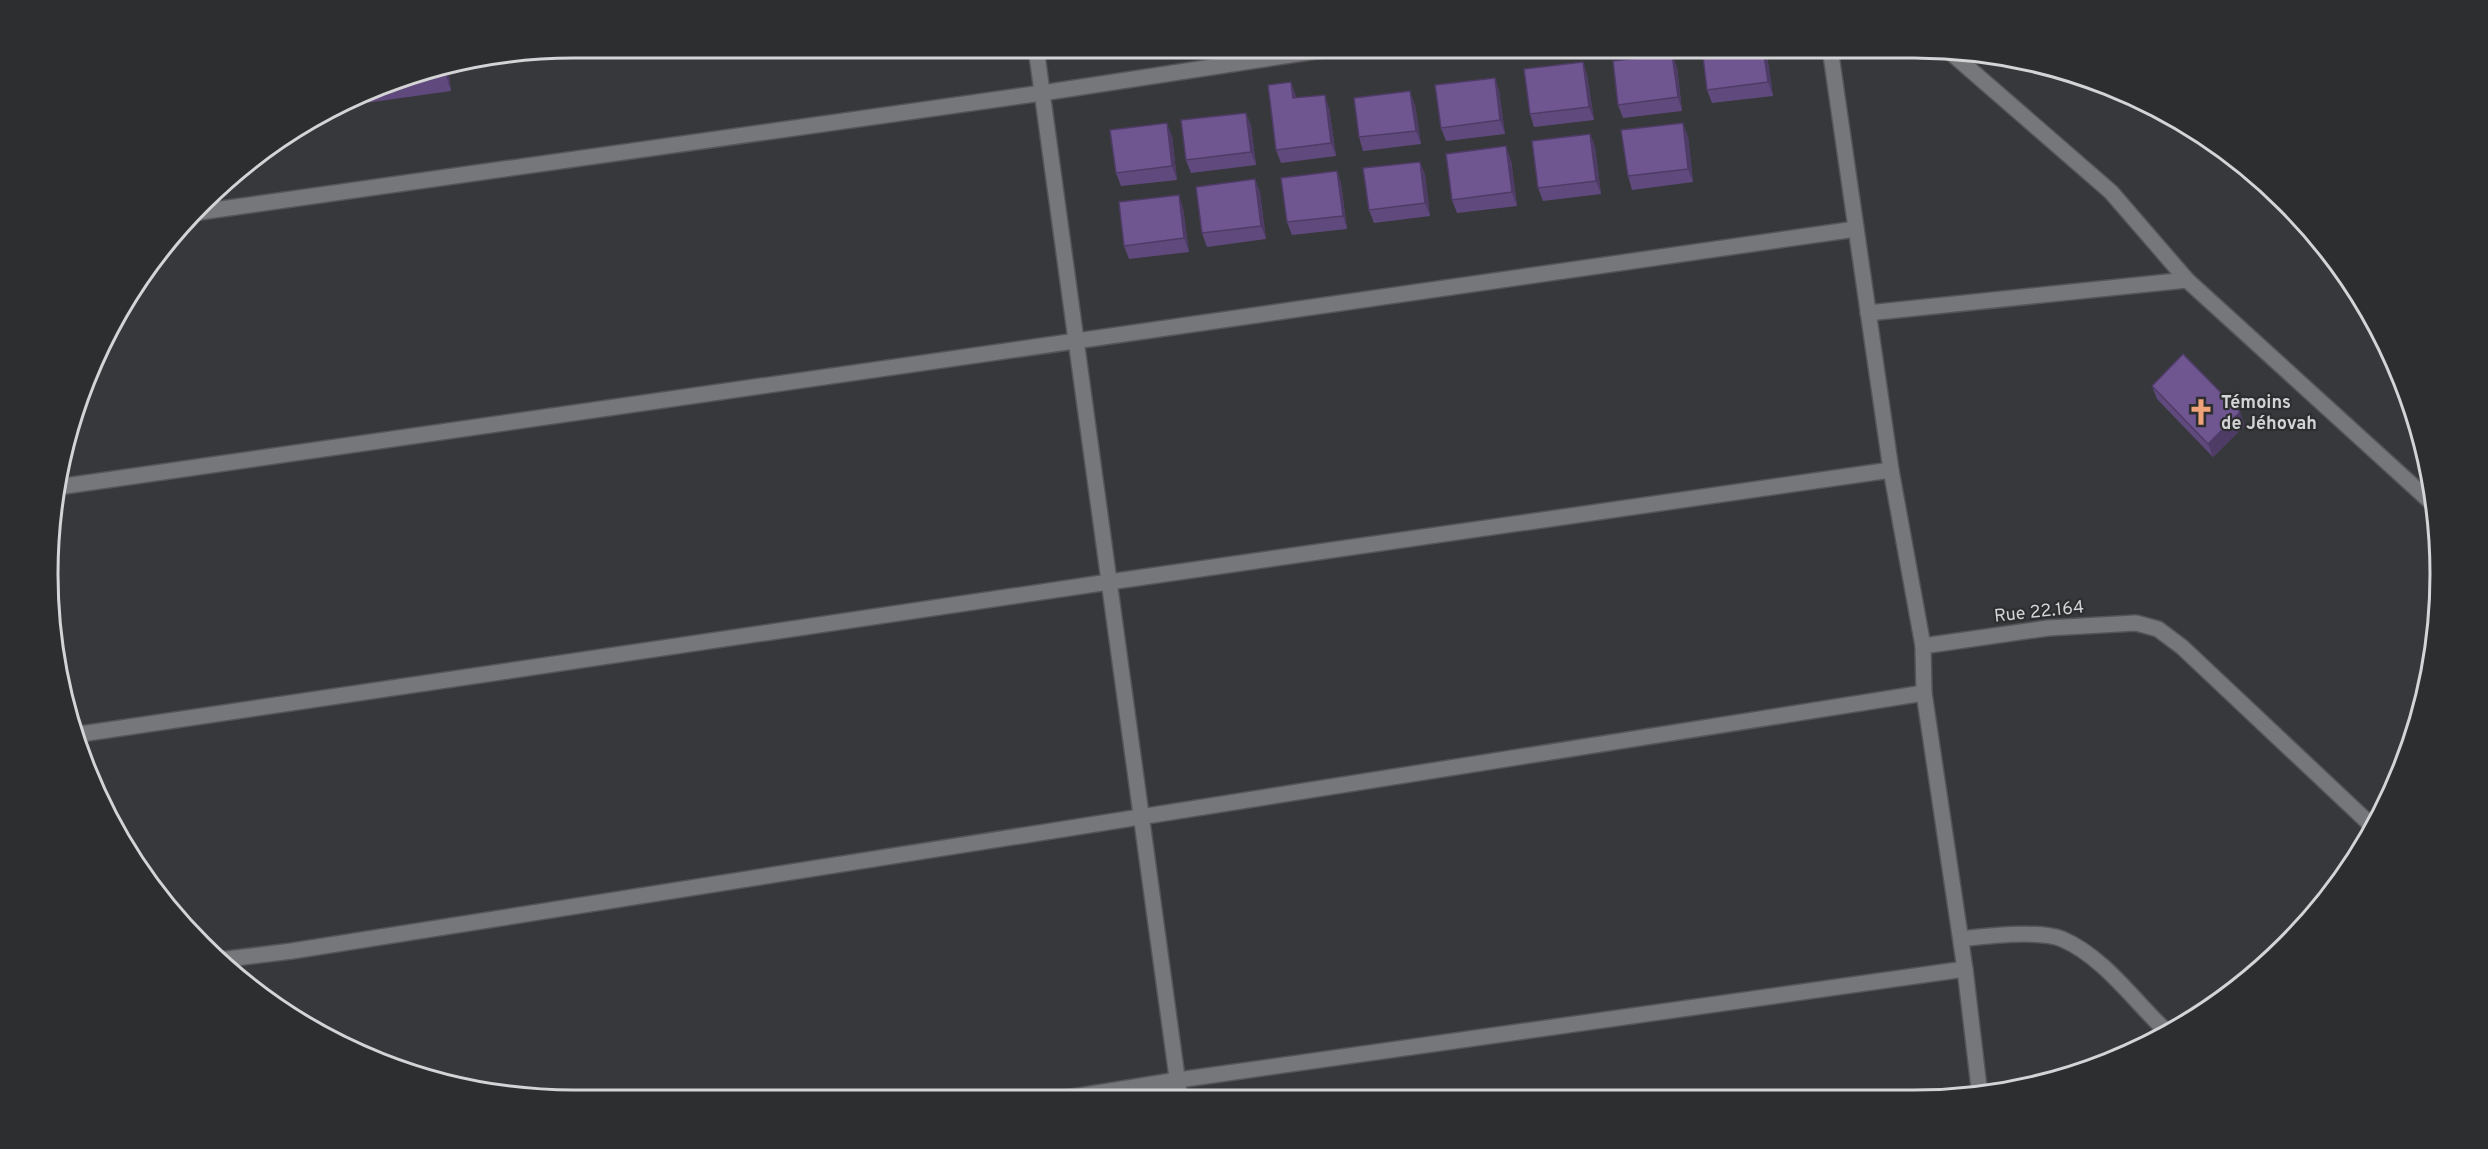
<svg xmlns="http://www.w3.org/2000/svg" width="2488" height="1149" font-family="Overpass,sans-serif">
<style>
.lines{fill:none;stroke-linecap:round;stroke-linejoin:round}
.minor-casing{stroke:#555558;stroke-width:18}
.minor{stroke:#76777a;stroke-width:15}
.wall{fill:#604a7d}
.shaded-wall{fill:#4e3c66}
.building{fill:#705691;stroke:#4e3c66;stroke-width:1.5}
.labels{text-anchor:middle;stroke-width:4.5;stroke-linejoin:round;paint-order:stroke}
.poi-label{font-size:18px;font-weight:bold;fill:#d4d4d6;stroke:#2d2e30;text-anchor:start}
.street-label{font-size:18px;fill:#d4d4d6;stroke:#2d2e30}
.rim{fill:none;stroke:#d4d4d6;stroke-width:3}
</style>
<rect width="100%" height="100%" fill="#37383b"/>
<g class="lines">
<defs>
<g id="minor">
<path d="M 1036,48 L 1180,1099"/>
<path d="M 1830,48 L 1891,470 L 1923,646 L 1924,693 L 1965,969 L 1980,1096"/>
<path d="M 1950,52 L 2111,192 L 2187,280 L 2433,504"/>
<path d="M 200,212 L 1042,93 L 1336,48"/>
<path d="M 1868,313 L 2187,280"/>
<path d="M 58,487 L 1856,229"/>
<path d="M 1923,646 L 2048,628 L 2136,623 L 2158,629 L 2182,647 L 2371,825"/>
<path d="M 74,735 L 1109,582 L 1891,470"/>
<path d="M 1961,939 C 1985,936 2040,930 2062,939 C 2104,957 2134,1001 2166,1031"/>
<path d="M 219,960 L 292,951 L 1924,693"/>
<path d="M 1060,1099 L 1178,1080 L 1965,969"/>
</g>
</defs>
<use href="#minor" class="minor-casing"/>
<use href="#minor" class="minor"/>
</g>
<g class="wall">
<path d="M 1706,48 L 1765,48 L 1767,55 L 1773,96 L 1712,103 L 1707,90 Z"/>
<path d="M 1583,62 L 1587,75 L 1594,120 L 1534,127 L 1530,114 Z"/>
<path d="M 1677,67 L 1682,111 L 1623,118 L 1618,105 Z"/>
<path d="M 448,69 L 451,91 L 337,107 L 405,76 Z"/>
<path d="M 1495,78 L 1499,91 L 1505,134 L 1446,141 L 1441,128 Z"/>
<path d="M 1291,82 L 1296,98 L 1329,108 L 1336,156 L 1281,163 L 1276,150 Z"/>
<path d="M 1415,105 L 1421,144 L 1363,151 L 1359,137 Z"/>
<path d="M 1246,113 L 1251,126 L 1256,165 L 1191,173 L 1186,160 Z"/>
<path d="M 1590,134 L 1595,147 L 1601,194 L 1543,201 L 1538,188 Z"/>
<path d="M 1172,136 L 1177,180 L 1121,186 L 1116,173 Z"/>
<path d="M 1688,136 L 1693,182 L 1632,190 L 1628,176 Z"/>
<path d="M 1511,160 L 1517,206 L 1457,213 L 1452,200 Z"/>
<path d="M 1420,162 L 1425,175 L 1430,216 L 1374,223 L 1369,210 Z"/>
<path d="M 1337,171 L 1341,184 L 1347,229 L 1292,235 L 1287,222 Z"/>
<path d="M 1255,179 L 1260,193 L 1266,239 L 1207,247 L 1202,233 Z"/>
<path d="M 1183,208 L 1189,252 L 1129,259 L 1124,246 Z"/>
<path d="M 2152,386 L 2245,425 L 2213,457 L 2157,399 Z"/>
</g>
<g class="shaded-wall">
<path d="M 1763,48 L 1765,48 L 1767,55 L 1773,96 L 1768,82 Z"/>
<path d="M 1672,54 L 1677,67 L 1682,111 L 1678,97 Z"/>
<path d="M 1583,62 L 1587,75 L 1594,120 L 1589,107 Z"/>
<path d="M 448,69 L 451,91 L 444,70 Z"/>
<path d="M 1495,78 L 1499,91 L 1505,134 L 1500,120 Z"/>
<path d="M 1291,82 L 1296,96 L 1297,112 L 1293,98 Z"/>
<path d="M 1410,91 L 1415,105 L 1421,144 L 1416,131 Z"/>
<path d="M 1325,95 L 1329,108 L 1336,156 L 1331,143 Z"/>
<path d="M 1246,113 L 1251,126 L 1256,165 L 1251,152 Z"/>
<path d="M 1167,123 L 1172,136 L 1177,180 L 1172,166 Z"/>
<path d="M 1683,123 L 1688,136 L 1693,182 L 1688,169 Z"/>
<path d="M 1590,134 L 1595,147 L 1601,194 L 1596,181 Z"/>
<path d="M 1506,146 L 1511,160 L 1517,206 L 1512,192 Z"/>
<path d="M 1420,162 L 1425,175 L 1430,216 L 1425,203 Z"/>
<path d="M 1337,171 L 1341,184 L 1347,229 L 1343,216 Z"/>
<path d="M 1255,179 L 1260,193 L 1266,239 L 1261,226 Z"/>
<path d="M 1179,195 L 1183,208 L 1189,252 L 1184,238 Z"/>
<path d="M 2240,412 L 2245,425 L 2213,457 L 2208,444 Z"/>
</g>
<g class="building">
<path d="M 1702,48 L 1763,48 L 1768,82 L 1707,90 Z"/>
<path d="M 1672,54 L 1678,97 L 1618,105 L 1613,61 Z"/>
<path d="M 1583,62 L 1589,107 L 1530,114 L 1524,69 Z"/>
<path d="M 444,70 L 444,72 L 401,78 L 405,76 Z"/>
<path d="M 1495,78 L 1500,120 L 1441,128 L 1435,85 Z"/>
<path d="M 1291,82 L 1293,98 L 1325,95 L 1331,143 L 1276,150 L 1268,85 Z"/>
<path d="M 1410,91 L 1416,131 L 1359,137 L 1354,98 Z"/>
<path d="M 1246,113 L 1251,152 L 1186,160 L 1181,120 Z"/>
<path d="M 1167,123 L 1172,166 L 1116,173 L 1110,130 Z"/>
<path d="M 1683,123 L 1688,169 L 1628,176 L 1621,130 Z"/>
<path d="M 1590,134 L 1596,181 L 1538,188 L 1532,141 Z"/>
<path d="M 1506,146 L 1512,192 L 1452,200 L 1446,154 Z"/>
<path d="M 1420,162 L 1425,203 L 1369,210 L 1363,168 Z"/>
<path d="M 1337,171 L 1343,216 L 1287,222 L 1281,178 Z"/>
<path d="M 1255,179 L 1261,226 L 1202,233 L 1196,187 Z"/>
<path d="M 1179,195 L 1184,238 L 1124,246 L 1119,202 Z"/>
<path d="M 2183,354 L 2240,412 L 2208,444 L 2152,386 Z"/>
</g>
<defs>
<symbol id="church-bare" viewBox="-9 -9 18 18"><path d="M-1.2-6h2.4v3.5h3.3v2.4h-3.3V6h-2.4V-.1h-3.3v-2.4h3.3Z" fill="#f0a278" stroke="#2d2e30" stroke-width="2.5" paint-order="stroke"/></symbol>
</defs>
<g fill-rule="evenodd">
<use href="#church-bare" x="2182" y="393" width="38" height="38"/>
</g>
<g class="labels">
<g class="poi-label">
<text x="2221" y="408">Témoins<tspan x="2221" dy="21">de Jéhovah</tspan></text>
</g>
<g class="street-label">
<text transform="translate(2039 611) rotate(-6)" y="6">Rue 22.164</text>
</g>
</g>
<path d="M0 0H2488V1149H0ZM574 58H1914A516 516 0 0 1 2430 574V574A516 516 0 0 1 1914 1090H574A516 516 0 0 1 58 574V574A516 516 0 0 1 574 58Z" fill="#2d2e30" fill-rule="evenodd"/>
<path class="rim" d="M574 58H1914A516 516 0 0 1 2430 574V574A516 516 0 0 1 1914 1090H574A516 516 0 0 1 58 574V574A516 516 0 0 1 574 58Z"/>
</svg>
